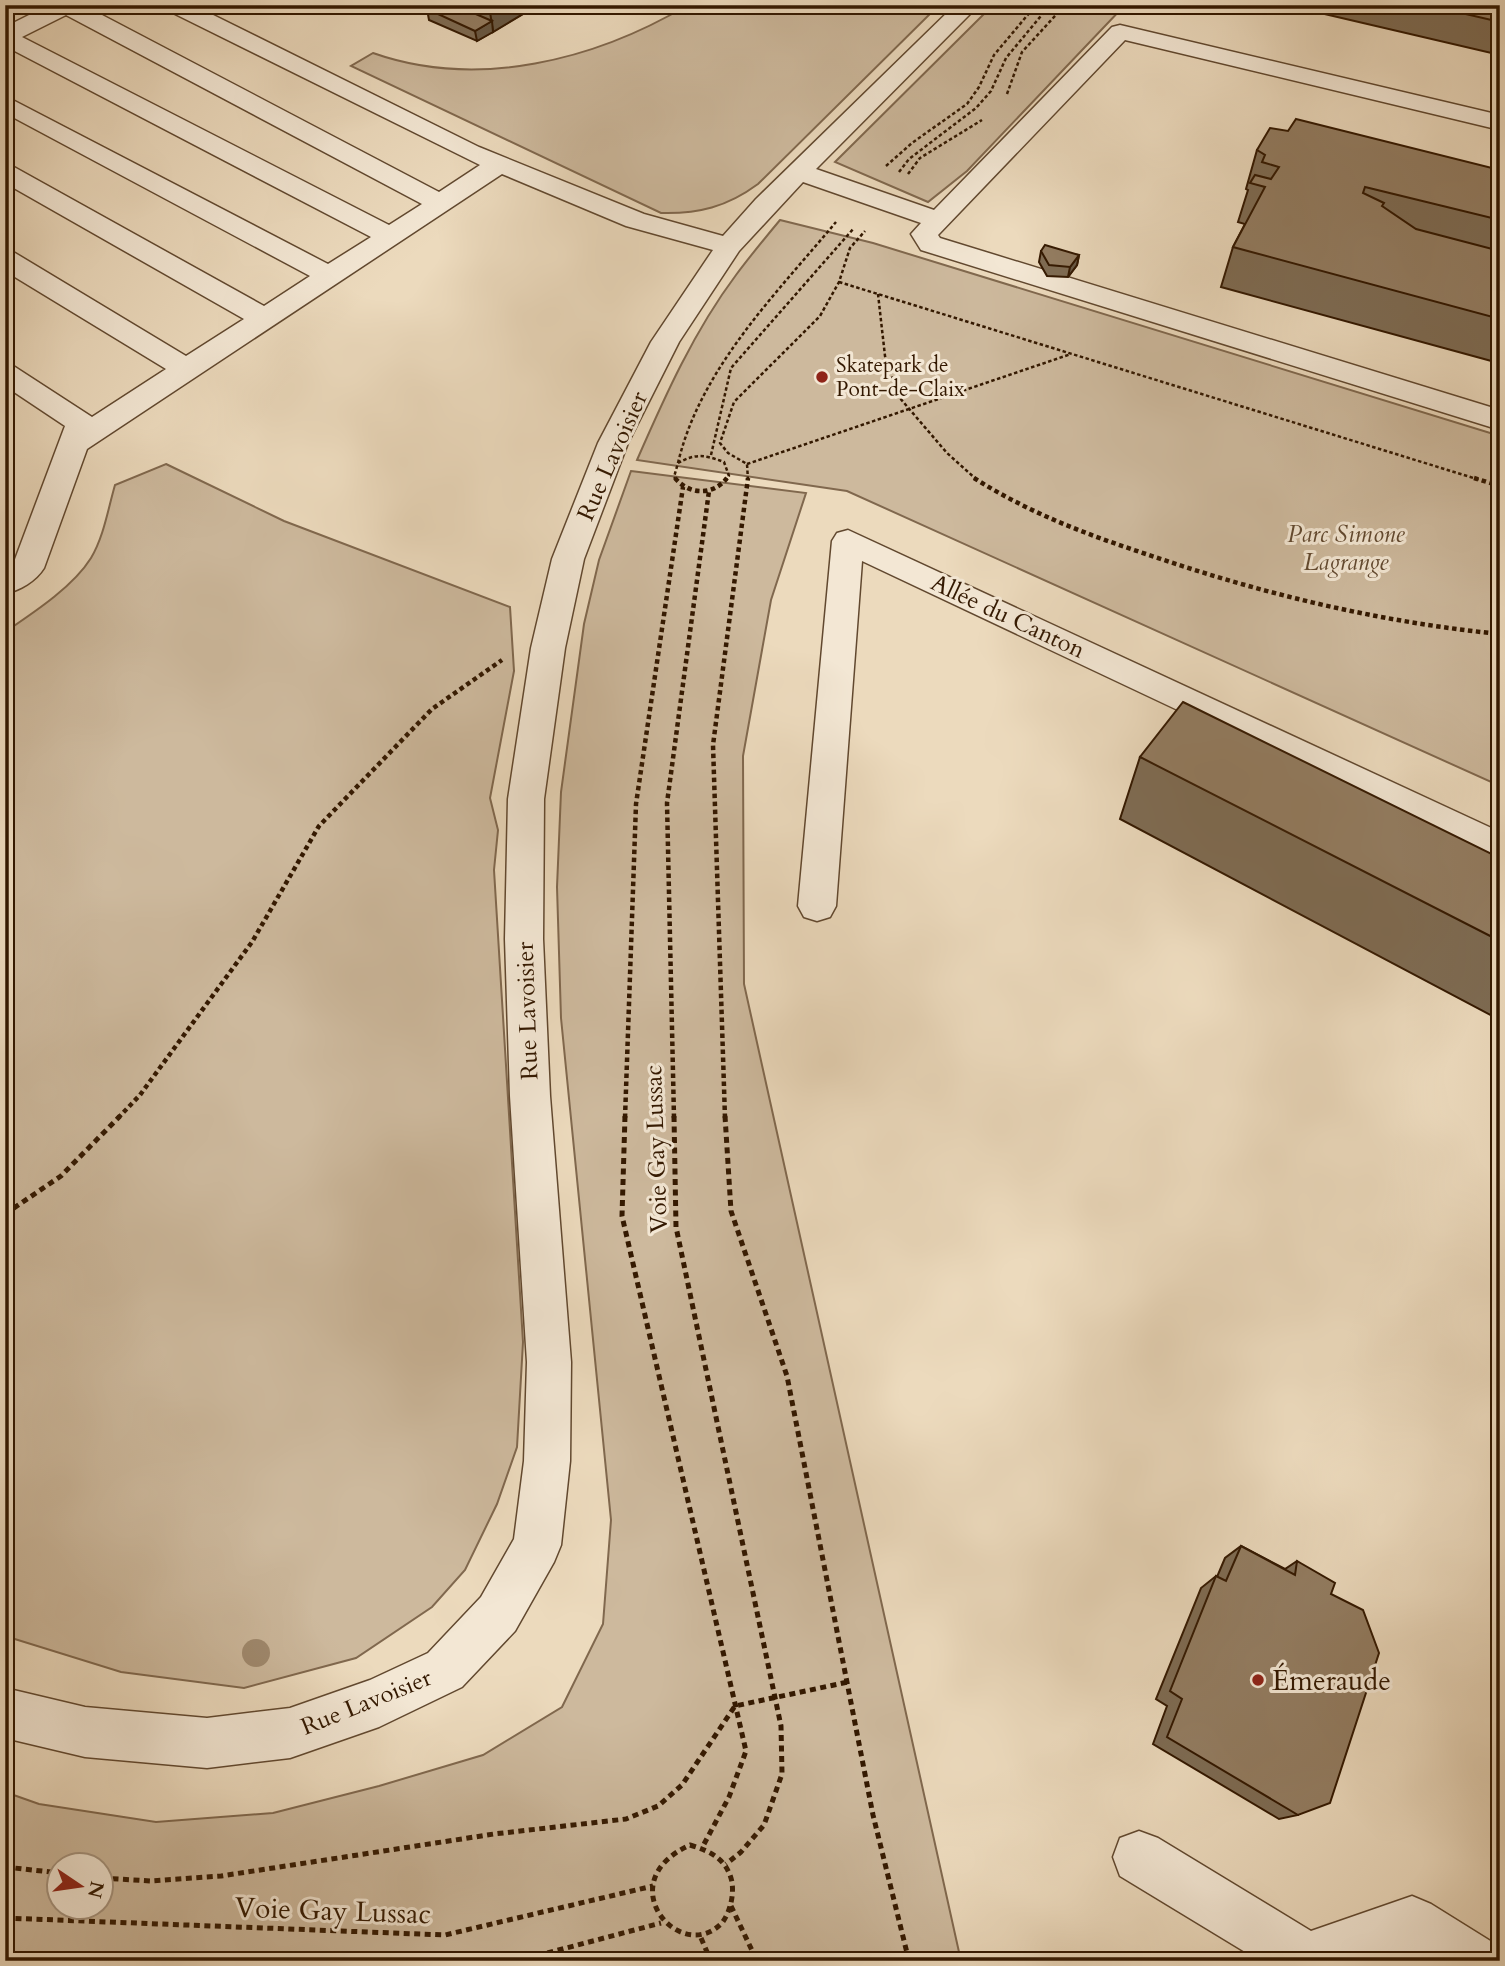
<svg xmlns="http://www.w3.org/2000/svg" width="1505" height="1966" font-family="Cardo,serif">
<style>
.green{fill:#cdb99d;stroke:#80684e;stroke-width:2;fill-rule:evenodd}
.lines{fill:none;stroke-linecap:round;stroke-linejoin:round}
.minor-casing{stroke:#61482f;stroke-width:3}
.path-far2{stroke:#331800;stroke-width:2.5;stroke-dasharray:3.5 2.5;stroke-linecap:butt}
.path-far1{stroke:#331800;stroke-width:4.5;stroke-dasharray:4.5 3.5;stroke-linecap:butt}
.path{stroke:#331800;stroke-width:5;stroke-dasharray:6 4.5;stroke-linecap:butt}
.minor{fill:#f3e7d4;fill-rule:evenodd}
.tree{fill:#a08a6f}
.wall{fill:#7e6c54;stroke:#331800;stroke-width:2}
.shaded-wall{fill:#675845;stroke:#331800;stroke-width:2}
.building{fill:#937d62;stroke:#331800;stroke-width:2}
.poi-dot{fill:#8f2418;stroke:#f3e7d4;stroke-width:2.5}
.labels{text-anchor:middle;stroke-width:6;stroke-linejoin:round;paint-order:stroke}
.far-poi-label{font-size:21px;fill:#331800;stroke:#f3e7d4;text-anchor:start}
.street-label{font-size:24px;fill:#331800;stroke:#f3e7d4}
.park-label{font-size:24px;font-style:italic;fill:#61482f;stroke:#f3e7d4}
.near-poi-label{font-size:28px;fill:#331800;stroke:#f3e7d4;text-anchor:start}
.near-street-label{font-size:28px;fill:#331800;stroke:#f3e7d4}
</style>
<rect width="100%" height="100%" fill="#ecdabd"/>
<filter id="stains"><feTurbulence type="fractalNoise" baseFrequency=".00286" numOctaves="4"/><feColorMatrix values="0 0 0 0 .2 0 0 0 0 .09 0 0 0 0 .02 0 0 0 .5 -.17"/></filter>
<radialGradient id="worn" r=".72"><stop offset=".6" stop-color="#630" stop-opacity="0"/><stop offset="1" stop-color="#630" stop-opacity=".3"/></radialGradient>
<g class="green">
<path d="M 688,5 L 939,5 L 758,184 C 727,207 698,214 661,213 L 351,66 L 373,53 C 478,90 595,60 688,5 Z"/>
<path d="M 993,5 L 1125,5 L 967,171 L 928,202 L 835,162 Z"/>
<path d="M 780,220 L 873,243 L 1500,436 L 1500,786 L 847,491 L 637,460 C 665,396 694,331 736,275 C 750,256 765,238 780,220 Z"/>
<path d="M 166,464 L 284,521 L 510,607 L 514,671 L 490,798 L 498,830 L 494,870 L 523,1342 L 517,1447 L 497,1504 L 465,1570 L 432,1607 L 356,1658 L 244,1688 L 121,1672 L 5,1636 L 5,632 C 33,613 73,587 91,558 C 104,536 108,509 115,485 Z"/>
<path d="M 631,471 L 806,493 L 771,600 L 743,756 L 744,984 L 961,1961 L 5,1961 L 5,1792 L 39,1804 L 156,1822 L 273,1813 L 379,1786 L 483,1755 L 562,1707 L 603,1624 L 611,1520 L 561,1018 L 557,887 L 561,792 L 584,624 L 599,560 ZM 60,1864 L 102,1864 L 102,1906 L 60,1906 Z"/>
</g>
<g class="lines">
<defs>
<g id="minor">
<path d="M 49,5 L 83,5 L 439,192 L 480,165 L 167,10 L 164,5 L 193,5 L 479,147 L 644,214 L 723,236 L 756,199 L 955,5 L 979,5 L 816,169 L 934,210 L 1112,27 L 1120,25 L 1500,115 L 1500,130 L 1125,40 L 938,235 L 940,238 L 1500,410 L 1500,430 L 921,250 L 911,234 L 921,223 L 803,182 L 739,251 L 679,342 L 628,443 L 584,559 L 565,648 L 544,799 L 543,939 L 550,1096 L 571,1362 L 570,1461 L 561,1545 L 554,1562 L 515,1631 L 462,1687 L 379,1727 L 290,1758 L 207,1768 L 85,1757 L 5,1738 L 5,1688 L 85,1707 L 207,1718 L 290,1708 L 370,1680 L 428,1653 L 481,1597 L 514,1539 L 524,1461 L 527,1362 L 510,1096 L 505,939 L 508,799 L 531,648 L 552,559 L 598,443 L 651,342 L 713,250 L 626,226 L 502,174 L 87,449 L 44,568 C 36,581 20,590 5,594 L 5,567 L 14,562 L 65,426 L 5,386 L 5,364 L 15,367 L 92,417 L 166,369 L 5,271 L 5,251 L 15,253 L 186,356 L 244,319 L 5,183 L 5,164 L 14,167 L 264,306 L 310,276 L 5,113 L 5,96 L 328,264 L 371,237 L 5,46 L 5,27 ZM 66,15 L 422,204 L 389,225 L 22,37 Z"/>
<path d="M 848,530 L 1500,832 L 1500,862 L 862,561 L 836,906 L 830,917 L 817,921 L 804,917 L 798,906 L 832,541 L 837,533 Z"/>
<path d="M 1139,1831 L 1158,1838 L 1311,1931 L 1412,1896 L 1431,1904 L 1492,1942 L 1500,1961 L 1423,1961 L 1408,1951 L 1380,1961 L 1260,1961 L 1120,1876 L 1113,1857 L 1120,1838 Z"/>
</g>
</defs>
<use href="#minor" class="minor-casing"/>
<g class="path-far2">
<path d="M 1007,94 L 1022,52 L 1065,5"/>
<path d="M 886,166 L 912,143 L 967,104 L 979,87 L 994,55 L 1036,5"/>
<path d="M 899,172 L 909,159 L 976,108 L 991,91 L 1006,58 L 1050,5"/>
<path d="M 908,174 L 920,158 L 982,120"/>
<path d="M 839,282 L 1480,480"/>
<path d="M 878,294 L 885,356 L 899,397 L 947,453 L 977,480"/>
<path d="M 711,455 L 731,368 L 854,228"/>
<path d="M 678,463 C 700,369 776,294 836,222"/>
<path d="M 747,464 L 1071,354"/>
<path d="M 676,480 L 674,477 L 678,463 C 696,453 705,455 724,462 L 729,476 L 726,480"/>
<path d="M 748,480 L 747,464 L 728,453 L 720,443 L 734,402 L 820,316 L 839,282 L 850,248 L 865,231"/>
</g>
<g class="path-far1">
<path d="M 675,478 C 689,495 713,496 727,478"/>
<path d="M 974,478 C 1029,513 1088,535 1149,555 C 1263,594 1379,622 1500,634"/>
<path d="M 1474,478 L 1500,486"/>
<path d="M 118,1118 L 140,1095 L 252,942 L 319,826 L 432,709 L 502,660"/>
<path d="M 625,1118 L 636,804 L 683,487"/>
<path d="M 674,1118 L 667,803 L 709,491"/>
<path d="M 725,1118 L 713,745 L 748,478"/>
</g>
<g class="path">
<path d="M 625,1116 L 622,1216 L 746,1751 L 729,1797 L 703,1846"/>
<path d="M 674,1116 L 676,1227 L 781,1726 L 782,1774 L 764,1825 L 741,1852 L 726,1864"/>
<path d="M 725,1116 L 731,1211 L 787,1376 L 873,1815 L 909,1961"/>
<path d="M 5,1214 L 61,1176 L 120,1116"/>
<path d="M 690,1845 C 710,1851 727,1859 732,1882 C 734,1896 730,1912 722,1923 C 680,1966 608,1882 690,1845 Z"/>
<path d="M 5,1867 L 60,1873"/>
<path d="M 102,1878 L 150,1881 L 221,1876 L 494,1834 L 626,1819 L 658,1806 L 682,1785 L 735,1706 L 848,1682"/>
<path d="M 731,1906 L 757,1961"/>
<path d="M 5,1918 L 445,1935 L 653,1886"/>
<path d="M 701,1938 L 711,1961"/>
<path d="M 517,1961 L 661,1923"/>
</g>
<use href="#minor" class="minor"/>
</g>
<circle class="tree" cx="256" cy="1653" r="14"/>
<g class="wall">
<path d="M 435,5 L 538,5 L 477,41 L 429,20 L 427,9 Z"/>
<path d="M 1286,5 L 1500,5 L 1500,55 Z"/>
<path d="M 1288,131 L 1500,170 L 1500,365 L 1495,362 L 1221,287 L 1233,247 L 1245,224 L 1238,222 L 1248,190 L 1246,189 L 1257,150 Z"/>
<path d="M 1041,251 L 1079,255 L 1077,265 L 1068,277 L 1047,276 L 1039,262 Z"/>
<path d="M 1140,757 L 1500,858 L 1500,1020 L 1120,819 Z"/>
<path d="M 1241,1546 L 1285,1569 L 1297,1561 L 1331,1594 L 1298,1815 L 1279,1819 L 1153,1744 L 1167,1706 L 1156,1699 L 1201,1588 L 1216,1576 L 1217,1577 L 1225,1558 Z"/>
</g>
<g class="shaded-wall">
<path d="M 489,5 L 538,5 L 493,32 Z"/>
<path d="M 492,21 L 493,32 L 477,41 L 475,31 Z"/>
<path d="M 1079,255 L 1077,265 L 1068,277 L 1070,267 Z"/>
</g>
<g class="building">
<path d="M 435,5 L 455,5 L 492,21 L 475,31 L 427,9 Z"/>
<path d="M 1427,5 L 1484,5 L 1500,9 L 1500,22 Z"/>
<path d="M 1296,119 L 1500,170 L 1500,220 L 1365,187 L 1363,193 L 1384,203 L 1382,206 L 1416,229 L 1500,251 L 1500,319 L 1233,247 L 1265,187 L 1250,183 L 1255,175 L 1271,179 L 1279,167 L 1262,162 L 1265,155 L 1257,150 L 1270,128 L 1288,131 Z"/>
<path d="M 1045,245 L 1079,255 L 1070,267 L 1049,265 L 1041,251 Z"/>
<path d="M 1183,702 L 1500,858 L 1500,941 L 1140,757 Z"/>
<path d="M 1241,1546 L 1295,1575 L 1297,1561 L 1335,1583 L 1331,1594 L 1363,1610 L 1379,1653 L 1330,1803 L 1298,1815 L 1167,1737 L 1182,1699 L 1170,1691 L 1216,1576 L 1226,1581 Z"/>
</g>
<g class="poi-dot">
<circle cx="822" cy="377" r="7"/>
<circle cx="1258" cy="1680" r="7"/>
</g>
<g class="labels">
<g class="far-poi-label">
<text x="836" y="372">Skatepark de<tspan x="836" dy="24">Pont-de-Claix</tspan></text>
</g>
<g class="street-label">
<text transform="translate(612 456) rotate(-66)" y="8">Rue Lavoisier</text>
<text transform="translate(1008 616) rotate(25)" y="8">Allée du Canton</text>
<text transform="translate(527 1011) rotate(-92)" y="8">Rue Lavoisier</text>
<text transform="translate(656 1149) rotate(-92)" y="8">Voie Gay Lussac</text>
<text transform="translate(366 1702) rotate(-22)" y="8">Rue Lavoisier</text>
</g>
<g class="park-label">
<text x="1346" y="542">Parc Simone<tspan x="1346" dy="28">Lagrange</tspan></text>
</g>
<g class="near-poi-label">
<text x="1272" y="1690">Émeraude</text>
</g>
<g class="near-street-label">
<text transform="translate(333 1910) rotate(2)" y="10">Voie Gay Lussac</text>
</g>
</g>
<rect width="1505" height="1966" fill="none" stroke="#ecdabd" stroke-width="28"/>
<rect x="7" y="7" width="1491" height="1952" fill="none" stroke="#331800" stroke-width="3.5"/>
<rect x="14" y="14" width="1477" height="1938" fill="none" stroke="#331800" stroke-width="2"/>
<g transform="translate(80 1886) rotate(103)"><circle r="33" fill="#f3e7d4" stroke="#a6947f" stroke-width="2"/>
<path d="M0-5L12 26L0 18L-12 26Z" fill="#8f2418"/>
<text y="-10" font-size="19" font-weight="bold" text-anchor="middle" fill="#331800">N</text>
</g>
<rect width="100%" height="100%" filter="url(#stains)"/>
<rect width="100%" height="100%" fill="url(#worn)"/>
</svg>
